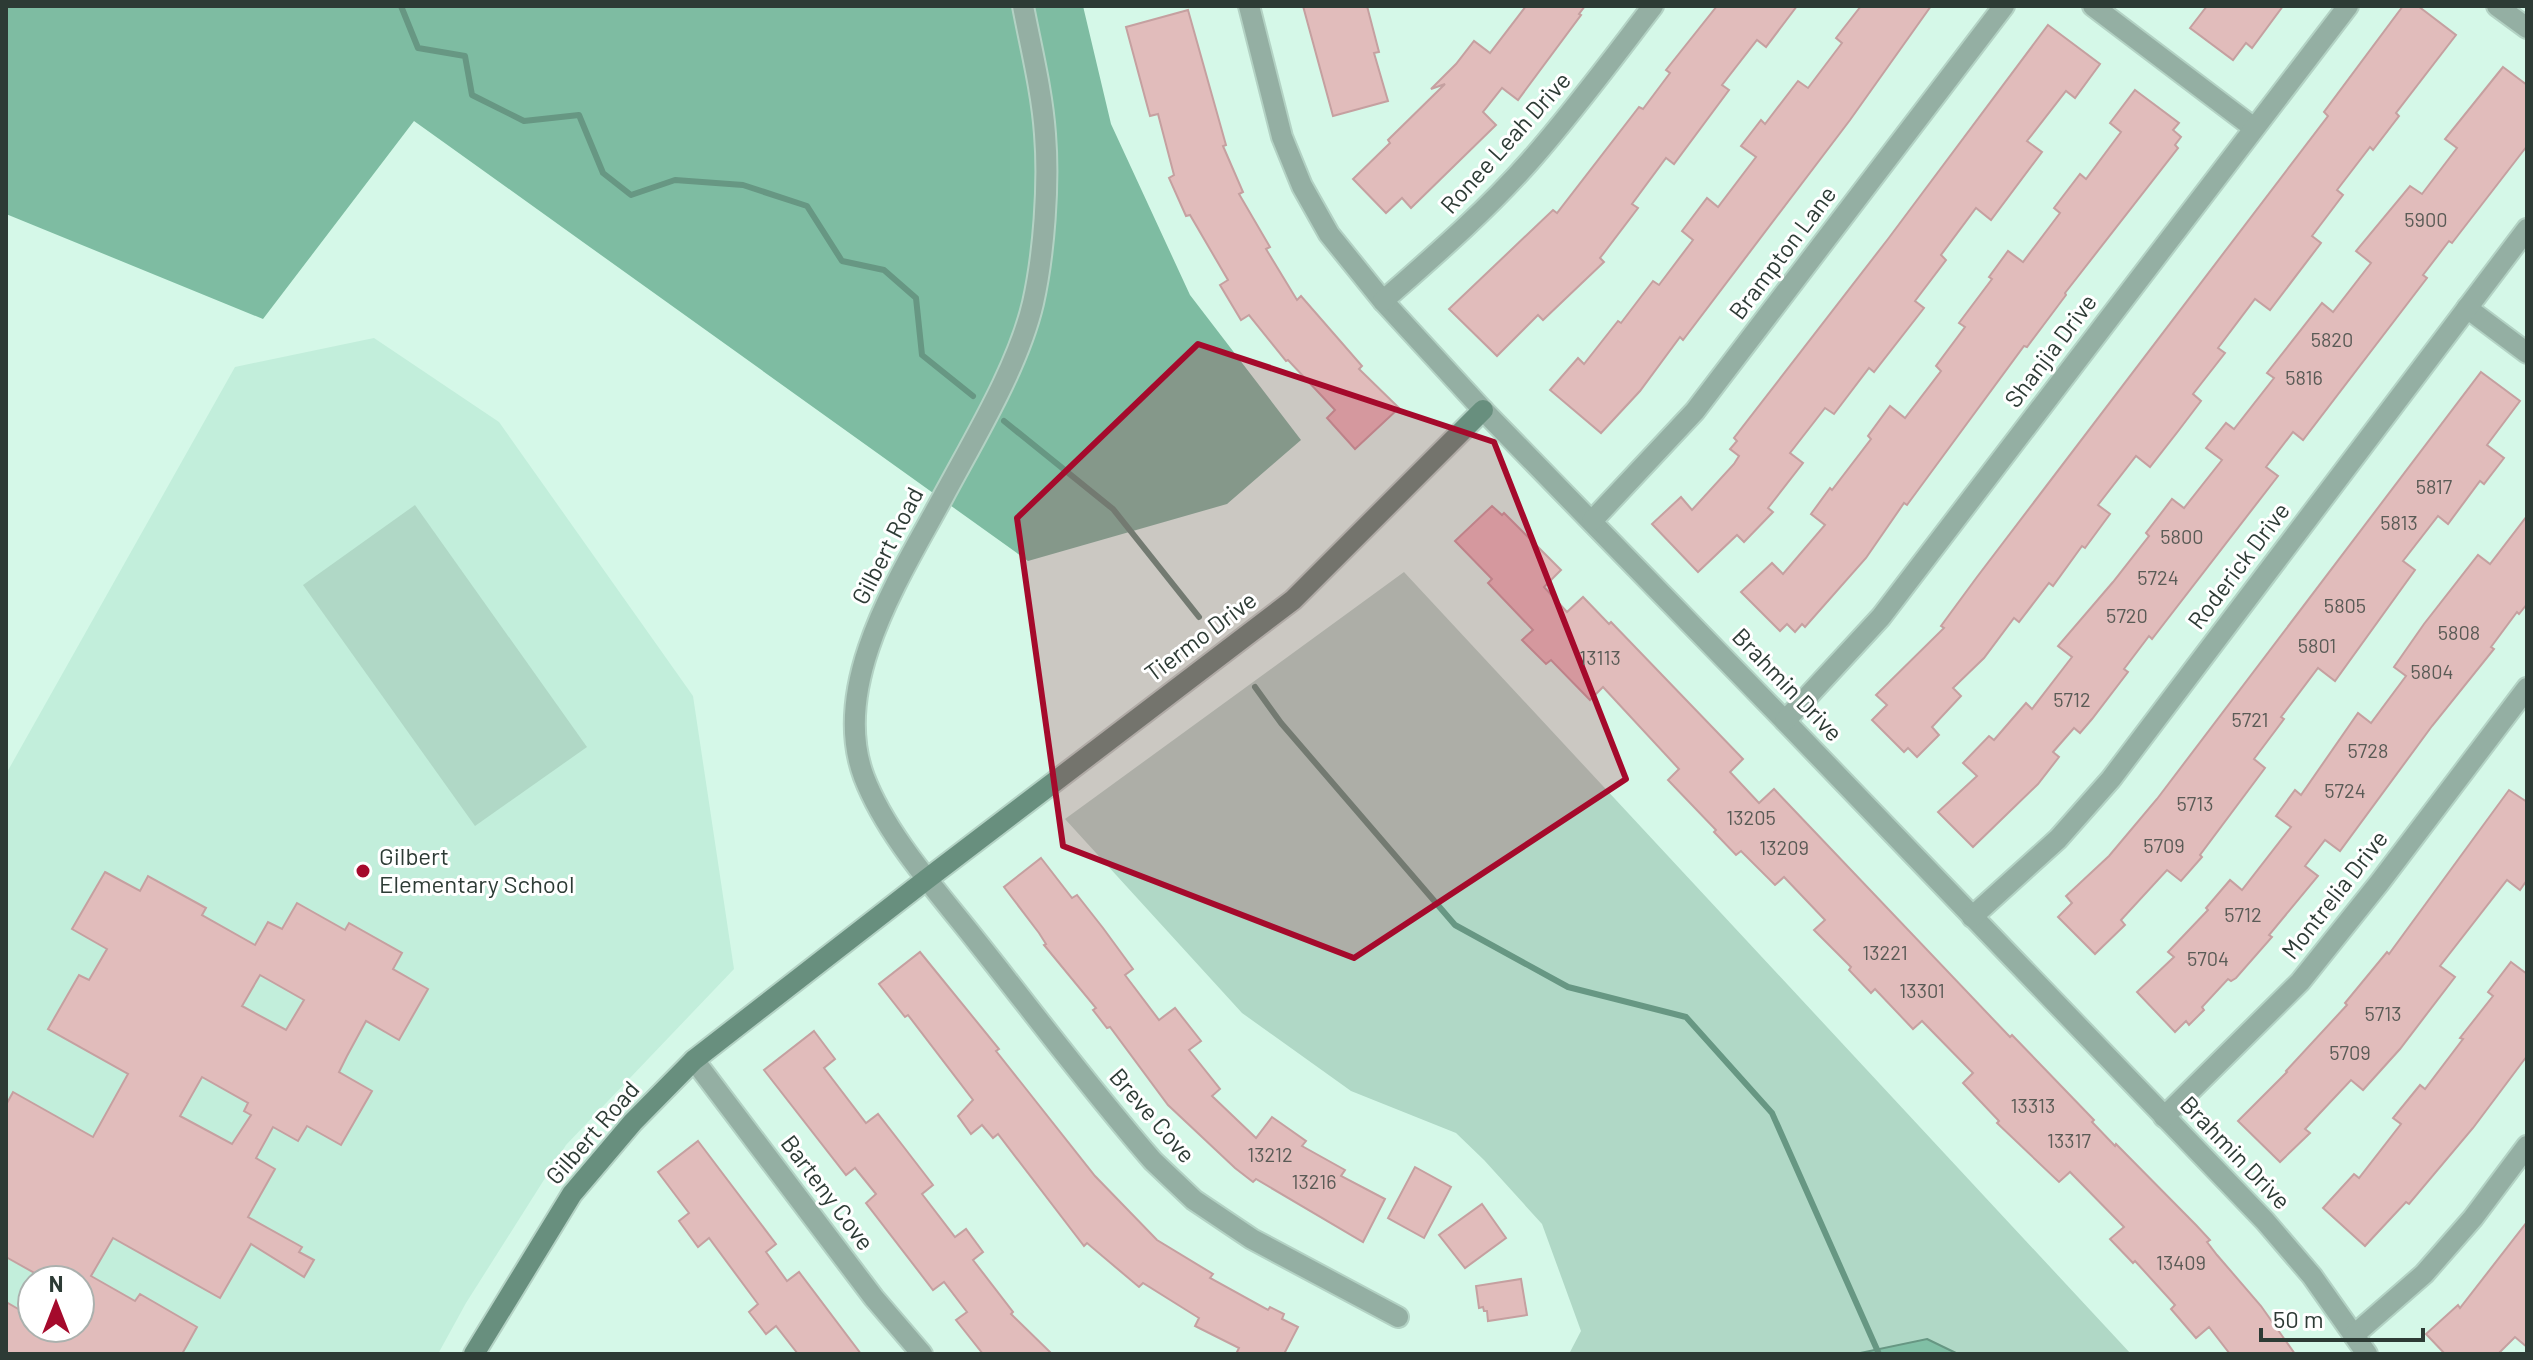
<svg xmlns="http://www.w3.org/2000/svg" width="2533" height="1360" font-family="Barlow,sans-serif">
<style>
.built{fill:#c2eedb;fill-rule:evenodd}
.green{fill:#b0d8c6}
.forest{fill:#7ebca2}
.water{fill:#80bfa5;stroke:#679783;stroke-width:2}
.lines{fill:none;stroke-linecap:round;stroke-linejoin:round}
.stream{stroke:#679783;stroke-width:6}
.building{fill:#e1bcbb;stroke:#c5a0a0;stroke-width:2;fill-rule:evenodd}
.street-casing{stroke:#b3d2c4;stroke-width:24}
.secondary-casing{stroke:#b3d2c4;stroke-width:24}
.street{stroke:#94afa3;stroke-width:20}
.secondary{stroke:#688f7e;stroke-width:20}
.marked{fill:#a50a2c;fill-opacity:0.2;stroke:#a50a2c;stroke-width:6;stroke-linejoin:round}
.poi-dot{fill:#a50a2c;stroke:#fff;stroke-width:3}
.labels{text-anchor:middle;stroke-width:6;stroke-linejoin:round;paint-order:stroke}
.number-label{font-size:20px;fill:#5a5b56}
.street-label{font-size:24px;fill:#2d3b35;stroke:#fff}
.poi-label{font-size:24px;fill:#2d3b35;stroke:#fff;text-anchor:start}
</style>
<rect width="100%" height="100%" fill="#d5f8e8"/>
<path class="built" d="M 374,338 L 499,422 L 693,696 L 734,969 L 566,1145 L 466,1303 L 438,1354 L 6,1354 L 6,774 L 235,367 ZM 32,1280 L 80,1280 L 80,1328 L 32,1328 Z"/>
<g class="green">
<path d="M 415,505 L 587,747 L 475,826 L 303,585 Z"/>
<path d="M 1404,572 L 2131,1354 L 1958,1354 L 1927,1339 L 1860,1354 L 1569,1354 L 1581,1331 L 1542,1224 L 1484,1160 L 1456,1133 L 1351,1091 L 1242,1013 L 1065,819 Z"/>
</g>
<path class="forest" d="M 6,6 L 1083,6 L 1111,124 L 1190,295 L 1301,440 L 1227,504 L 1028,561 L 414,121 L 263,319 L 6,214 Z"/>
<path class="water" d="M 1927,1339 L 1958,1354 L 1860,1354 L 1860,1353 Z"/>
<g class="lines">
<g class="stream">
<path d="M 401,6 L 418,48 L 465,56 L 472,95 L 524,121 L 579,115 L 603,173 L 631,195 L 675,180 L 743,185 L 807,206 L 842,261 L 884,270 L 916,298 L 922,355 L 973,396"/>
<path d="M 1004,421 L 1113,509 L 1199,617"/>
<path d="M 1255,687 L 1281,723 L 1455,925 L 1568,987 L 1686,1017 L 1772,1113 L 1879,1354"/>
</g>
</g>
<g class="building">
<path d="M 1303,6 L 1367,6 L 1379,52 L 1374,53 L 1388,101 L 1333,116 Z"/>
<path d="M 1526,6 L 1585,6 L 1579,14 L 1581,15 L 1518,100 L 1502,88 L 1483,112 L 1496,125 L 1411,208 L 1402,198 L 1386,213 L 1353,179 L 1390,143 L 1388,140 L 1445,84 L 1431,89 L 1456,64 L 1474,41 L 1490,53 Z"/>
<path d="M 1717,6 L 1797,6 L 1766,47 L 1757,40 L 1722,85 L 1729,90 L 1674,164 L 1666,158 L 1632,204 L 1638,208 L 1600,258 L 1604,262 L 1543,320 L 1538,315 L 1497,356 L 1449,309 L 1553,210 L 1557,213 L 1639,107 L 1643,109 L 1670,73 L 1666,70 Z"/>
<path d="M 1861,6 L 1931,6 L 1850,120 L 1683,340 L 1680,337 L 1640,391 L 1601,433 L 1550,390 L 1578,358 L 1584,364 L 1618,321 L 1621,323 L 1653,281 L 1659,285 L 1693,240 L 1682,231 L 1707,198 L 1718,207 L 1756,157 L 1741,146 L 1761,120 L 1765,124 L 1798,81 L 1808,88 L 1842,43 L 1836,38 Z"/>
<path d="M 2207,6 L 2283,6 L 2252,48 L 2246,43 L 2233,60 L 2190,28 Z"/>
<path d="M 2403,6 L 2418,6 L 2456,35 L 2396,113 L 2399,116 L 2373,150 L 2370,147 L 2337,190 L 2343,195 L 2312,236 L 2321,243 L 2270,310 L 2255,299 L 2218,348 L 2225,353 L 2193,394 L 2201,401 L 2179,430 L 2150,467 L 2136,456 L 2098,505 L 2110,514 L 2085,548 L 2082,546 L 2053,586 L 2049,583 L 2019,622 L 2014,618 L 1984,658 L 1953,688 L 1961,696 L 1932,727 L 1939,735 L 1917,757 L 1908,748 L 1904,752 L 1872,720 L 1887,705 L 1876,695 L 1944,628 L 1941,626 L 1977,577 L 2328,116 L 2324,112 Z"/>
<path d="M 1188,10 L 1226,145 L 1223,146 L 1243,192 L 1239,194 L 1270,247 L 1266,249 L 1297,300 L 1301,296 L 1362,366 L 1359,369 L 1399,408 L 1355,449 L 1327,418 L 1335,410 L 1288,360 L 1286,361 L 1249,315 L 1241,320 L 1220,285 L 1228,280 L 1190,215 L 1186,216 L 1169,178 L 1174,175 L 1158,114 L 1150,116 L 1126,27 Z"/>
<path d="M 2048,25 L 2100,64 L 2075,98 L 2066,91 L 2027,141 L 2042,152 L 1991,220 L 1976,208 L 1941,255 L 1946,260 L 1915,301 L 1924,308 L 1874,372 L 1869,368 L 1834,414 L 1825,408 L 1790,453 L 1803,463 L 1768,508 L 1773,512 L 1744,542 L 1737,535 L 1698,572 L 1652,524 L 1681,497 L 1692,510 L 1734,464 L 1739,456 L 1730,449 L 1737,441 L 1734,438 L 1888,239 Z"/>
<path d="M 2503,67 L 2527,85 L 2527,146 L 2452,243 L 2449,241 L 2423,275 L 2427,278 L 2303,440 L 2293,432 L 2266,467 L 2278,476 L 2152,639 L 2149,636 L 2124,669 L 2128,672 L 2092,719 L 2080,733 L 2074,728 L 2053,752 L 2059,757 L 2038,784 L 1973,847 L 1938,812 L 1977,776 L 1963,763 L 1989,736 L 1994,740 L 2026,703 L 2032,709 L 2072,657 L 2058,646 L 2113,582 L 2149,536 L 2146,533 L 2172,499 L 2184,508 L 2222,460 L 2206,448 L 2226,423 L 2234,429 L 2274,378 L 2267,373 L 2322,303 L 2333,312 L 2371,263 L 2356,251 L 2410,186 L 2422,194 L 2457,148 L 2445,139 Z"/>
<path d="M 2135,90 L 2179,123 L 2173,130 L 2181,137 L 2175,145 L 2178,148 L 2065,293 L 2066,295 L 2027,347 L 2024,346 L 1907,505 L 1904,503 L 1866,558 L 1805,627 L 1802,624 L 1795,632 L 1787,624 L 1780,631 L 1741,592 L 1772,563 L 1783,574 L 1825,525 L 1811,514 L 1830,488 L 1832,490 L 1871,439 L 1868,436 L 1890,406 L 1905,418 L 1941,371 L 1936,366 L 1965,327 L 1959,323 L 1992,279 L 1989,277 L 2008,251 L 2023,262 L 2060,213 L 2054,208 L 2080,174 L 2086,179 L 2121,132 L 2110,123 Z"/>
<path d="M 2481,372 L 2520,401 L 2487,445 L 2504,458 L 2484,484 L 2480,481 L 2448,524 L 2438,516 L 2403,561 L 2415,570 L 2335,681 L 2318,668 L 2281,717 L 2284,719 L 2254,759 L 2265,768 L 2200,855 L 2202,857 L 2181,881 L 2167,870 L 2121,920 L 2125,925 L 2095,954 L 2058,917 L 2072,903 L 2066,896 L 2109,856 L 2157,799 Z"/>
<path d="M 1492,506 L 1502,515 L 1504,513 L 1561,570 L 1544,587 L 1567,612 L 1583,597 L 1609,624 L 1611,622 L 1743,759 L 1730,772 L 1759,803 L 1774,789 L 2010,1037 L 2012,1035 L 2094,1120 L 2092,1122 L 2115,1146 L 2116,1144 L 2196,1225 L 2210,1240 L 2207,1242 L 2217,1255 L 2261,1306 L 2295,1354 L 2230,1354 L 2209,1327 L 2196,1338 L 2171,1309 L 2175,1305 L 2135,1261 L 2133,1263 L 2110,1239 L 2124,1227 L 2070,1172 L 2059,1182 L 1997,1123 L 1999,1121 L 1963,1083 L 1973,1073 L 1922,1021 L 1913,1029 L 1875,989 L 1871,993 L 1849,970 L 1851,967 L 1814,930 L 1825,920 L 1784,877 L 1775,885 L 1741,851 L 1736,855 L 1714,832 L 1716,830 L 1668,780 L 1679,769 L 1603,687 L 1590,700 L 1551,660 L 1546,664 L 1522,640 L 1533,630 L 1488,583 L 1492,579 L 1455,541 Z"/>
<path d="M 2527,516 L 2527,604 L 2519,614 L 2517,612 L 2491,647 L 2494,649 L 2432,726 L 2340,851 L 2325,840 L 2305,866 L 2318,876 L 2269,935 L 2272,937 L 2236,978 L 2231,981 L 2228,979 L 2202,1007 L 2204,1010 L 2189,1025 L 2186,1021 L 2175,1032 L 2137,992 L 2174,957 L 2168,952 L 2208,910 L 2206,908 L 2230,880 L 2242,890 L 2291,827 L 2276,816 L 2295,790 L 2301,795 L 2358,713 L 2371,723 L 2406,676 L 2394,667 L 2424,624 L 2478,555 L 2490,564 Z"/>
<path d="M 2509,790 L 2527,802 L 2527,880 L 2520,890 L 2507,880 L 2440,966 L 2455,977 L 2400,1049 L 2363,1090 L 2351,1080 L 2305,1129 L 2310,1133 L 2280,1162 L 2238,1121 L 2287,1072 L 2286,1071 L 2347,1005 L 2345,1003 L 2387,952 L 2389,954 Z"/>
<path d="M 1041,858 L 1072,898 L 1077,895 L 1103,928 L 1133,969 L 1125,975 L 1159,1020 L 1175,1008 L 1201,1041 L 1189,1050 L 1220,1089 L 1212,1096 L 1256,1138 L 1272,1117 L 1306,1141 L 1302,1146 L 1345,1170 L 1341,1176 L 1385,1199 L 1363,1242 L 1256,1179 L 1253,1182 L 1235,1168 L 1168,1105 L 1110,1027 L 1107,1028 L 1093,1010 L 1096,1008 L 1044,945 L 1046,944 L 1039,933 L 1004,887 Z"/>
<path d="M 105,872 L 140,891 L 148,876 L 206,908 L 202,915 L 255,945 L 268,922 L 282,929 L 297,903 L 345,930 L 349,923 L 402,953 L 393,969 L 428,989 L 399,1040 L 366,1021 L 347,1056 L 339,1072 L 372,1091 L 341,1145 L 307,1126 L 298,1141 L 273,1127 L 256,1158 L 275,1169 L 248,1217 L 302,1247 L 299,1252 L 314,1260 L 304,1277 L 251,1244 L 220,1298 L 113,1238 L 91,1276 L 135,1301 L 140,1294 L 197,1327 L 182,1354 L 6,1354 L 6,1302 L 32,1317 L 32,1328 L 80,1328 L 80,1280 L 47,1280 L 6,1257 L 6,1105 L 13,1092 L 93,1137 L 128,1074 L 48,1029 L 79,975 L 89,980 L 107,949 L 72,929 ZM 260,975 L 304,1000 L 286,1030 L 242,1006 ZM 202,1077 L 248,1103 L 244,1111 L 251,1115 L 232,1144 L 180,1116 Z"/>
<path d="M 920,952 L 999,1049 L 996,1051 L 1095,1176 L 1157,1240 L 1213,1274 L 1210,1278 L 1268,1310 L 1270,1307 L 1284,1314 L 1282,1319 L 1298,1327 L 1284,1354 L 1236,1354 L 1239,1348 L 1195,1326 L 1199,1318 L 1143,1283 L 1139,1287 L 1087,1243 L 1084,1246 L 998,1134 L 993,1138 L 982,1125 L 971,1134 L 958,1116 L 973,1100 L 908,1015 L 905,1017 L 879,984 Z"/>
<path d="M 2511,962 L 2527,974 L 2527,1056 L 2473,1128 L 2409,1204 L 2406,1202 L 2365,1246 L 2323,1208 L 2354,1174 L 2359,1178 L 2401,1124 L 2393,1118 L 2420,1085 L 2425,1089 L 2463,1039 L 2460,1038 L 2493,996 L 2488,992 Z"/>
<path d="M 814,1031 L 835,1059 L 824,1068 L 866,1123 L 878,1114 L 903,1146 L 933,1185 L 922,1194 L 955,1237 L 966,1229 L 983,1252 L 973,1260 L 1013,1312 L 1011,1314 L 1052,1354 L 983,1354 L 956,1320 L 967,1312 L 944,1282 L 933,1290 L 866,1203 L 876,1194 L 855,1168 L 846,1175 L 764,1070 Z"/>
<path d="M 698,1141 L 776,1244 L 766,1252 L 787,1281 L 799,1272 L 861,1354 L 798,1354 L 776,1326 L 766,1334 L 749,1312 L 758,1304 L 709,1238 L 698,1247 L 679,1221 L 689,1213 L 658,1172 Z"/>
<path d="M 1415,1167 L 1451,1187 L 1424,1238 L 1388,1218 Z"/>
<path d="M 1482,1204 L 1506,1238 L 1465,1268 L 1439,1235 Z"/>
<path d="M 2527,1222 L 2527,1347 L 2515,1337 L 2498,1354 L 2445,1354 L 2426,1334 L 2458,1305 L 2460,1308 Z"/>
<path d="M 1521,1279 L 1527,1315 L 1488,1321 L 1487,1311 L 1484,1311 L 1483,1307 L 1479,1308 L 1476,1286 Z"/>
</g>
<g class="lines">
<defs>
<g id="street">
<path d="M 1023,6 C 1031,48 1042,91 1045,134 C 1049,184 1044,254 1033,303 C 1018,367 974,439 943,497 C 901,575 829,684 864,777 C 887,837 939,893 978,943 C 1036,1016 1092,1091 1153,1161 L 1194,1200 L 1252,1239 L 1398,1317"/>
<path d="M 1249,6 L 1282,137 L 1302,186 L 1329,234 L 1383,301 L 1483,410 L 1785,721 L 2265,1221 L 2312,1276 L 2367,1354"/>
<path d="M 2093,6 L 2254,128"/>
<path d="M 2497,6 L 2527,28"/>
<path d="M 1383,301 C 1434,256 1485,212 1530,161 C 1574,111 1613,58 1653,6"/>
<path d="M 2467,308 L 2527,353"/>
<path d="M 1592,521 L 1695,411 L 2004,6"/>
<path d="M 1785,721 L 1881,617 L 2348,6"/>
<path d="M 1972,917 L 2058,839 L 2111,779 L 2527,229"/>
<path d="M 694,1060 L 874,1298 L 922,1354"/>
<path d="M 2164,1117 L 2300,982 L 2380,882 L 2527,688"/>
<path d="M 2354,1335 L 2424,1274 L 2473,1218 L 2527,1146"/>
</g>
<path id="secondary" d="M 474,1354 L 572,1194 L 633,1122 L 694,1060 L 927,879 L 1293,600 L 1483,410"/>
</defs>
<use href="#street" class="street-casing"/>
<use href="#secondary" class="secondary-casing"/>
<use href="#street" class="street"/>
<use href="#secondary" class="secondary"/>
</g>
<path class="marked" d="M 1198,344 L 1494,442 L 1626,779 L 1354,958 L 1063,846 L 1017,518 Z"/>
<circle class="poi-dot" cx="363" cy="871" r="8"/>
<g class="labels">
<g class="number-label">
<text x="2426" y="227">5900</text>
<text x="2332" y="347">5820</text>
<text x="2304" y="385">5816</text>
<text x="2434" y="494">5817</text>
<text x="2399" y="530">5813</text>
<text x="2182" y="544">5800</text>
<text x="2158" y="585">5724</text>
<text x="2345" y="613">5805</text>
<text x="2127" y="623">5720</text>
<text x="2459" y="640">5808</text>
<text x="2317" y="653">5801</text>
<text x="1600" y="665">13113</text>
<text x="2432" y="679">5804</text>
<text x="2072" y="707">5712</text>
<text x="2250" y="727">5721</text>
<text x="2368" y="758">5728</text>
<text x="2345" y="798">5724</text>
<text x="2195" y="811">5713</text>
<text x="1751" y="825">13205</text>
<text x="2164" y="853">5709</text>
<text x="1784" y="855">13209</text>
<text x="2243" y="922">5712</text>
<text x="1885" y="960">13221</text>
<text x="2208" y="966">5704</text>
<text x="1922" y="998">13301</text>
<text x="2383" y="1021">5713</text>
<text x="2350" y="1060">5709</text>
<text x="2033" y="1113">13313</text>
<text x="2069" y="1148">13317</text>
<text x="1270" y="1162">13212</text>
<text x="1314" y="1189">13216</text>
<text x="2181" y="1270">13409</text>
</g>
<g class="street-label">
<text transform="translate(1506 143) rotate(-48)" y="8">Ronee Leah Drive</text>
<text transform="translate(1783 253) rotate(-53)" y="8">Brampton Lane</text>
<text transform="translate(2051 351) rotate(-53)" y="8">Shanjia Drive</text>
<text transform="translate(888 546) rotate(-63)" y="8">Gilbert Road</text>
<text transform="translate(2239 566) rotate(-53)" y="8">Roderick Drive</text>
<text transform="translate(1201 637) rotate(-37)" y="8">Tiermo Drive</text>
<text transform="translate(1787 685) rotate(46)" y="8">Brahmin Drive</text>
<text transform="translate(2335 895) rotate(-52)" y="8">Montrelia Drive</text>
<text transform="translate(1152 1116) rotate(49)" y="8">Breve Cove</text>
<text transform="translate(593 1133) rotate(-49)" y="8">Gilbert Road</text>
<text transform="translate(2235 1153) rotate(46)" y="8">Brahmin Drive</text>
<text transform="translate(827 1193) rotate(53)" y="8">Barteny Cove</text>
</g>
<g class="poi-label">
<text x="379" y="865">Gilbert<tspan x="379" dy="28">Elementary School</tspan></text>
</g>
</g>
<rect width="2533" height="1360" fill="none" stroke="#2d3b35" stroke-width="16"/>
<g transform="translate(56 1304)"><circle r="38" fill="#ffffff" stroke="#abb1ae" stroke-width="2"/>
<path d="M0-6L14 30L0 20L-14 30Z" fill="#a50a2c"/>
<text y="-12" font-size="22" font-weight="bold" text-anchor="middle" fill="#2d3b35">N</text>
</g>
<path d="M2261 1328v12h162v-12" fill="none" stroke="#2d3b35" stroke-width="4"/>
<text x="2273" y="1328" font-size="24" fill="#2d3b35" stroke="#ffffff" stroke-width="6" paint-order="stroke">50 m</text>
</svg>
